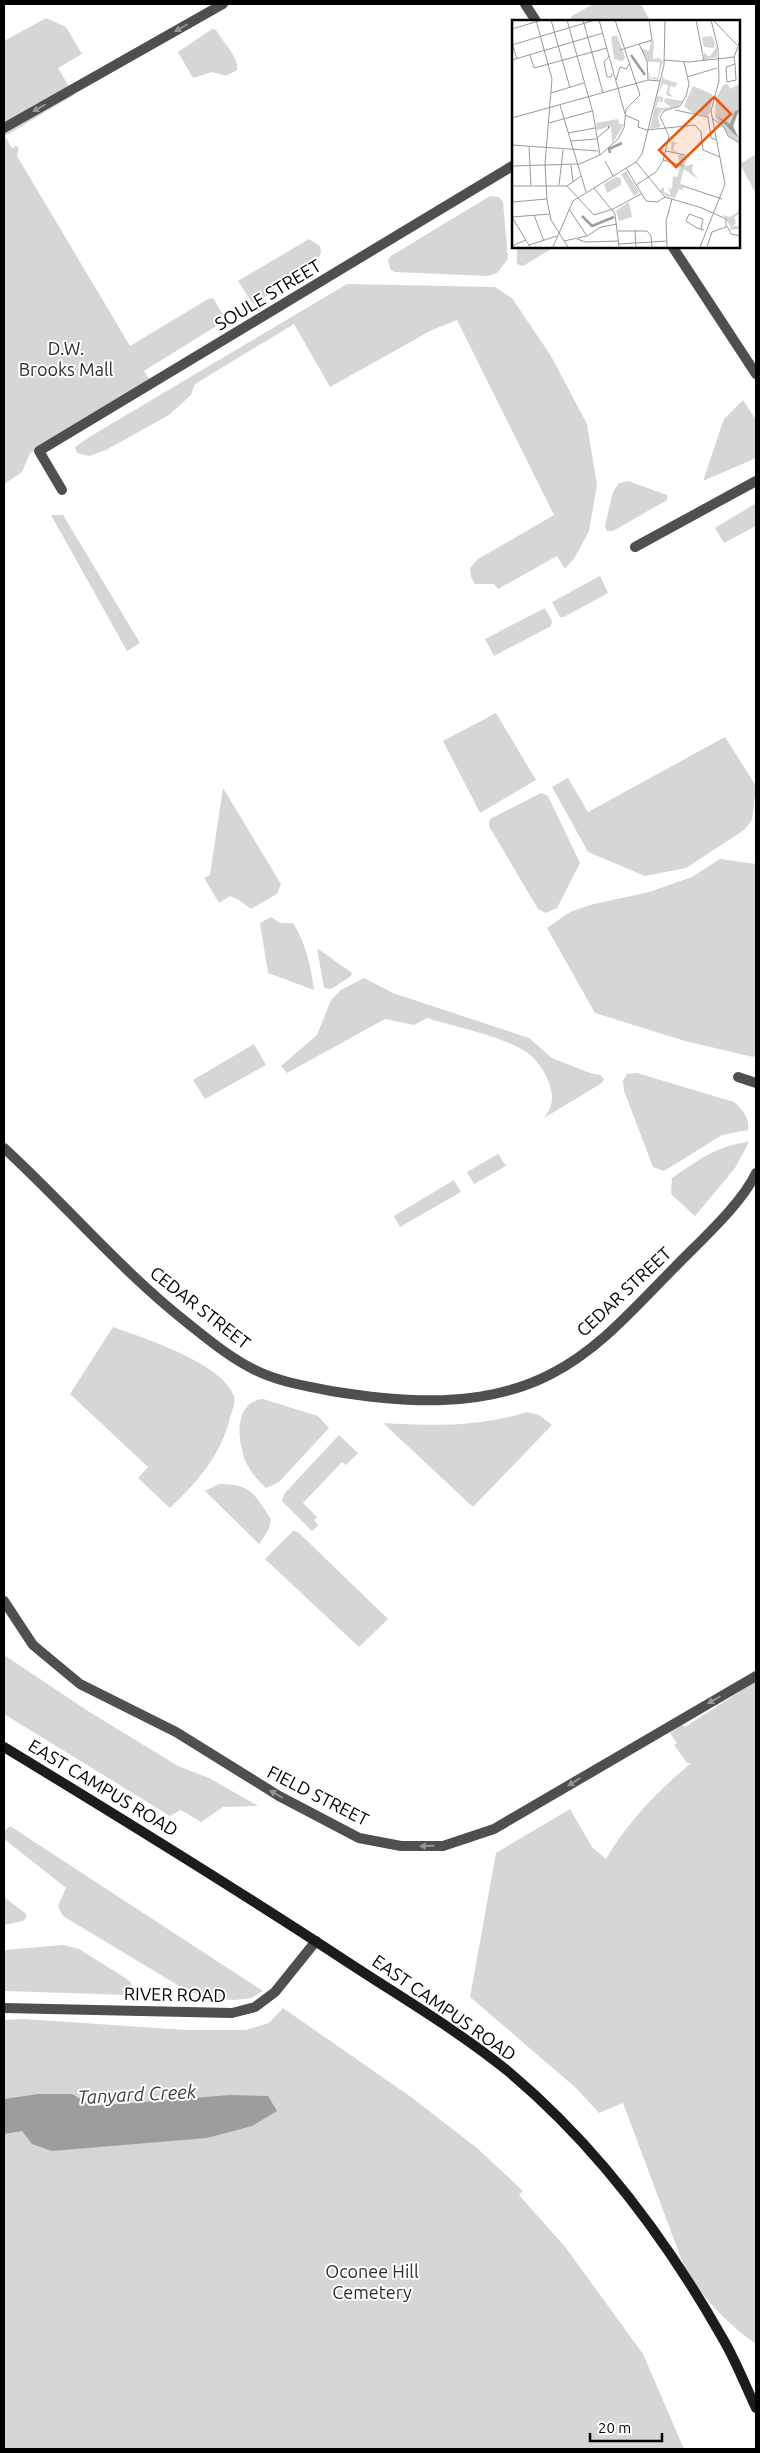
<svg xmlns="http://www.w3.org/2000/svg" width="760" height="2453" font-family="Ubuntu,sans-serif">
<style>
.green{fill:#d6d6d6}
.water{fill:#9d9d9d}
.lines{fill:none;stroke-linecap:round;stroke-linejoin:round}
.street{stroke:#4f4f4f;stroke-width:10}
.secondary{stroke:#1c1c1c;stroke-width:10}
.oneway{fill:#959595}
.labels{text-anchor:middle;stroke-width:4;stroke-linejoin:round;paint-order:stroke}
.street-label{font-size:18px;fill:#000;stroke:#fff}
.park-label{font-size:18px;fill:#2d2d2d;stroke:#fff}
.water-label{font-size:19px;font-style:italic;fill:#3e3e3e;stroke:#fff}
.inset-river{fill:none;stroke:#9d9d9d;stroke-width:2.5}
.inset-road{fill:none;stroke:#999;stroke-width:1}
.view{fill:#e8590c;fill-opacity:0.15;stroke:#e8590c;stroke-width:2.5}
.inset-edge{fill:none;stroke:#000;stroke-width:2.5}
</style>
<rect width="100%" height="100%" fill="#fff"/>
<g class="green">
<path d="M 593,4 L 641,4 L 650,21 L 569,21 L 572,16 Z"/>
<path d="M 46,18 L 66,27 L 82,54 L 58,68 L 74,95 L 5,136 L 12,148 L 16,146 L 19,148 L 17,156 L 130,346 L 208,299 L 213,298 L 226,320 L 144,371 L 150,381 L 30,453 L 22,472 L 4,484 L 4,41 Z"/>
<path d="M 212,29 L 216,30 C 222,42 239,56 237,70 L 226,76 L 212,72 L 193,78 L 178,52 Z"/>
<path d="M 756,154 L 756,194 L 740,164 Z"/>
<path d="M 490,196 L 499,197 L 503,202 L 508,259 L 497,273 L 488,276 L 394,272 L 390,269 L 388,260 L 391,256 Z"/>
<path d="M 309,239 L 320,246 L 321,252 L 318,260 L 276,284 L 273,292 L 253,304 L 238,281 Z"/>
<path d="M 517,246 L 556,246 L 523,266 L 517,264 Z"/>
<path d="M 347,284 L 495,287 L 512,298 L 551,356 L 587,424 L 597,485 L 589,531 L 575,557 L 565,569 L 557,556 L 498,589 L 494,584 L 475,584 L 471,577 L 470,568 L 478,559 L 554,515 L 457,320 L 432,330 L 330,387 L 294,324 L 195,384 L 191,395 L 169,415 L 106,450 L 89,456 L 77,453 L 75,447 L 91,436 Z"/>
<path d="M 743,400 L 756,420 L 756,458 L 703,481 L 724,419 Z"/>
<path d="M 628,481 L 667,495 L 667,500 L 613,531 L 607,531 L 605,526 L 613,492 L 619,483 Z"/>
<path d="M 756,503 L 756,526 L 724,543 L 715,528 Z"/>
<path d="M 51,515 L 63,515 L 140,643 L 127,651 Z"/>
<path d="M 600,576 L 608,593 L 564,617 L 560,617 L 552,602 Z"/>
<path d="M 545,608 L 552,621 L 551,626 L 494,656 L 485,639 Z"/>
<path d="M 496,713 L 536,780 L 480,813 L 443,741 Z"/>
<path d="M 725,737 L 756,786 L 752,820 L 744,830 L 686,868 L 645,876 L 588,852 L 552,787 L 568,778 L 588,812 Z"/>
<path d="M 223,788 L 281,884 L 277,894 L 251,909 L 239,900 L 230,896 L 219,903 L 204,878 L 210,875 Z"/>
<path d="M 541,793 L 548,796 L 580,863 L 557,908 L 546,913 L 538,909 L 489,826 L 490,819 Z"/>
<path d="M 720,859 L 756,864 L 756,1055 L 753,1057 L 685,1041 L 595,1013 L 547,928 L 570,912 L 590,905 L 649,892 L 692,877 Z"/>
<path d="M 271,917 L 280,923 L 293,923 C 306,943 311,967 314,990 L 268,973 L 260,923 Z"/>
<path d="M 317,948 L 352,973 L 351,976 L 331,989 L 324,988 Z"/>
<path d="M 364,978 L 393,993 L 529,1038 L 552,1058 L 590,1073 L 600,1075 L 604,1079 L 602,1083 L 544,1118 C 552,1107 554,1099 550,1086 C 547,1075 538,1061 529,1054 C 507,1037 455,1027 427,1018 L 414,1025 L 385,1019 L 287,1073 L 281,1066 L 317,1035 L 331,1000 L 341,990 Z"/>
<path d="M 254,1044 L 266,1065 L 205,1099 L 193,1080 Z"/>
<path d="M 637,1073 L 734,1102 C 743,1110 750,1119 748,1130 L 722,1135 L 669,1168 L 664,1171 L 653,1167 L 624,1091 L 623,1081 L 627,1074 Z"/>
<path d="M 749,1142 L 735,1168 L 695,1216 L 671,1194 L 672,1178 C 695,1162 720,1144 749,1142 Z"/>
<path d="M 498,1154 L 506,1166 L 474,1184 L 467,1172 Z"/>
<path d="M 454,1180 L 461,1192 L 400,1227 L 394,1216 Z"/>
<path d="M 113,1327 C 144,1338 222,1363 234,1396 C 236,1402 232,1411 230,1418 C 220,1457 198,1481 170,1508 L 138,1478 L 148,1467 L 70,1394 Z"/>
<path d="M 263,1399 L 318,1416 L 329,1428 L 279,1482 L 266,1488 C 258,1480 249,1471 245,1460 C 237,1438 234,1402 263,1399 Z"/>
<path d="M 527,1412 L 539,1415 L 552,1425 L 473,1507 L 383,1423 C 433,1426 479,1427 527,1412 Z"/>
<path d="M 339,1435 L 358,1453 L 346,1465 L 342,1462 L 303,1503 L 317,1517 L 314,1520 L 318,1525 L 312,1531 L 282,1501 L 284,1494 Z"/>
<path d="M 219,1484 C 252,1484 254,1494 271,1519 L 269,1529 L 259,1544 L 205,1491 Z"/>
<path d="M 293,1531 L 298,1532 L 388,1619 L 359,1647 L 265,1559 Z"/>
<path d="M 4,1655 L 88,1711 L 178,1766 L 209,1778 L 258,1806 L 223,1807 L 201,1822 L 181,1810 L 170,1816 L 4,1714 Z"/>
<path d="M 756,1681 L 756,2344 C 725,2322 706,2301 685,2269 L 623,2103 L 599,2113 L 576,2088 L 470,1997 L 496,1853 L 570,1809 L 592,1847 L 606,1859 C 628,1821 658,1791 691,1763 L 687,1763 L 674,1745 L 677,1743 L 670,1733 L 682,1724 L 685,1727 Z"/>
<path d="M 10,1826 L 263,1991 L 251,1998 L 235,2000 L 206,1998 L 184,1989 L 63,1916 L 58,1906 L 66,1888 L 4,1839 L 4,1831 Z"/>
<path d="M 4,1897 L 25,1913 L 27,1917 L 23,1921 L 4,1925 Z"/>
<path d="M 63,1945 L 79,1949 L 130,1981 L 134,1991 L 130,1995 L 4,1991 L 4,1950 Z"/>
<path d="M 283,2008 L 411,2097 L 477,2148 L 523,2191 L 519,2195 L 566,2248 L 643,2354 L 684,2449 L 4,2449 L 4,2020 L 24,2019 L 186,2030 L 246,2030 L 269,2023 Z"/>
</g>
<path class="water" d="M 38,2094 L 72,2094 L 92,2106 L 230,2095 L 268,2096 L 277,2111 L 252,2126 L 207,2138 L 52,2151 L 32,2144 L 22,2131 L 4,2134 L 4,2099 Z"/>
<g class="lines">
<g class="street">
<path d="M 525,4 L 536,21"/>
<path d="M 4,128 L 223,4"/>
<path d="M 672,246 L 756,374"/>
<path d="M 62,490 L 39,451 L 514,165"/>
<path d="M 635,547 L 756,481"/>
<path d="M 738,1077 L 756,1083"/>
<path d="M 4,1148 C 67,1206 122,1272 190,1325 C 210,1341 232,1359 255,1370 C 279,1382 306,1386 331,1391 C 403,1403 484,1409 551,1374 C 600,1349 636,1306 674,1268 C 699,1242 741,1205 756,1173"/>
<path d="M 4,1601 L 33,1645 L 80,1684 L 176,1732 L 279,1796 L 359,1838 L 401,1846 L 443,1846 L 494,1829 L 756,1676"/>
<path d="M 4,2008 L 232,2013 L 255,2007 L 275,1992 L 316,1941"/>
</g>
<path class="secondary" d="M 4,1747 C 121,1818 238,1890 352,1965 C 404,1999 460,2032 509,2072 C 596,2145 667,2240 723,2339 C 736,2361 745,2385 756,2408"/>
</g>
<defs><path id="oneway-solid" d="M-6-.8H1V-3.2L6.5 0L1 3.2V.8H-6Z" transform="scale(1.25)"/></defs>
<g class="oneway">
<use href="#oneway-solid" transform="translate(181 28) rotate(150)"/>
<use href="#oneway-solid" transform="translate(39 108) rotate(150)"/>
<use href="#oneway-solid" transform="translate(714 1700) rotate(150)"/>
<use href="#oneway-solid" transform="translate(574 1782) rotate(148)"/>
<use href="#oneway-solid" transform="translate(276 1794) rotate(-150)"/>
<use href="#oneway-solid" transform="translate(427 1846) rotate(179)"/>
</g>
<g class="labels">
<g class="street-label">
<text transform="translate(268 295) rotate(-31)" y="6">SOULE STREET</text>
<text transform="translate(624 1292) rotate(-43)" y="6">CEDAR STREET</text>
<text transform="translate(200 1308) rotate(38)" y="6">CEDAR STREET</text>
<text transform="translate(103 1788) rotate(31)" y="6">EAST CAMPUS ROAD</text>
<text transform="translate(318 1796) rotate(27)" y="6">FIELD STREET</text>
<text transform="translate(175 1995) rotate(1)" y="6">RIVER ROAD</text>
<text transform="translate(444 2008) rotate(35)" y="6">EAST CAMPUS ROAD</text>
</g>
<g class="park-label">
<text x="66" y="355">D.W.<tspan x="66" dy="21">Brooks Mall</tspan></text>
<text x="372" y="2278">Oconee Hill<tspan x="372" dy="21">Cemetery</tspan></text>
</g>
<g class="water-label">
<text transform="translate(137 2094) rotate(-3)" y="7">Tanyard Creek</text>
</g>
</g>
<g transform="translate(512 20)">
<rect width="228" height="228" fill="#fff"/>
<path d="M 105,15 L 113,38 L 110,41 L 102,39 L 99,17 ZM 200,16 L 205,28 L 205,37 L 192,40 L 192,32 L 197,37 L 204,28 L 203,23 L 202,28 L 192,27 L 190,17 ZM 142,20 L 141,39 L 147,38 L 151,41 L 146,60 L 137,58 L 136,51 L 138,57 L 142,58 L 142,53 L 143,58 L 146,57 L 148,42 L 136,42 L 134,36 L 133,37 L 130,31 L 129,28 L 137,31 L 139,22 L 128,24 ZM 151,55 L 152,59 L 166,63 L 163,67 L 158,66 L 157,73 L 161,77 L 154,75 L 156,65 L 151,64 L 146,74 ZM 216,64 L 218,69 L 227,64 L 227,89 L 218,105 L 227,122 L 218,117 L 203,97 L 204,78 L 211,65 ZM 181,66 L 200,74 L 198,93 L 195,96 L 181,93 L 172,86 ZM 145,76 L 151,77 L 151,81 L 148,83 L 148,78 L 144,87 L 150,88 L 159,87 L 152,82 L 153,78 L 171,81 L 166,86 L 149,91 L 146,98 L 149,107 L 138,109 ZM 106,99 L 107,104 L 112,104 L 100,124 L 99,106 L 85,110 L 84,103 ZM 160,121 L 166,124 L 163,124 L 161,130 L 175,137 L 173,146 L 181,144 L 180,151 L 187,160 L 172,149 L 168,164 L 172,165 L 171,170 L 167,169 L 163,178 L 154,176 L 148,170 L 152,167 L 152,172 L 159,175 L 156,168 L 160,169 L 161,156 L 165,157 L 168,147 L 163,145 L 167,143 L 166,135 L 169,135 L 156,129 L 159,130 ZM 114,151 L 127,172 L 122,176 L 109,154 ZM 104,157 L 109,158 L 109,165 L 95,173 L 92,164 ZM 117,182 L 120,197 L 107,201 L 104,191 ZM 227,186 L 227,194 L 222,197 L 224,204 L 220,206 L 227,206 L 227,209 L 218,210 L 219,207 L 211,195 L 218,197 L 226,192 Z" fill="#d6d6d6"/>
<path d="M 227,90 L 221,106 L 227,119 L 205,96 L 218,104 L 223,91 Z" fill="#9d9d9d"/>
<path class="inset-river" d="M 119,35 L 133,55M 98,133 L 97,129 L 110,123M 70,196 L 80,206 L 102,197"/>
<path class="inset-road" d="M 24,0 L 40,59 L 33,144 L 35,180 L 39,200 L 56,227M 39,0 L 58,68M 55,0 L 81,93 L 88,135M 71,0 L 91,73M 87,0 L 113,94M 184,0 L 192,41M 201,0 L 225,25M 0,9 L 30,0M 0,23 L 5,39M 127,24 L 135,41 L 136,60M 0,25 L 83,0M 108,30 L 140,20 L 137,0M 18,35 L 22,48 L 95,28M 97,36 L 92,42 L 95,57 L 99,57 L 100,53M 222,37 L 223,44 L 224,60 L 215,62 L 214,47 L 223,44M 222,37 L 228,21M 0,40 L 91,13M 152,40 L 177,42 L 222,37M 175,57 L 205,48M 104,60 L 108,47 L 114,49 L 118,43M 39,73 L 72,63M 48,85 L 74,172M 163,90 L 196,97 L 199,118 L 205,120M 113,95 L 127,101 L 126,107 L 135,110 L 183,105 L 189,112 L 191,130 L 208,137M 0,98 L 136,60 L 148,61M 200,98 L 212,107 L 216,116 L 228,123M 37,103 L 80,91M 56,113 L 83,108M 59,121 L 84,119 L 85,118 L 97,108 L 97,106 L 96,109M 0,125 L 86,131M 17,127 L 19,165M 154,131 L 173,135M 151,140 L 172,146M 93,141 L 101,156M 124,142 L 153,177 L 190,188 L 214,199 L 214,207 L 200,212 L 195,227M 59,145 L 61,162M 65,145 L 88,135 L 106,119 L 112,108 L 114,89 L 128,75 L 103,0M 0,146 L 65,144M 114,148 L 134,181 L 145,182 L 153,177M 47,165 L 51,130M 124,165 L 144,152 L 151,141 L 157,116 L 148,97 L 152,91 L 168,86 L 174,76 L 177,64 L 172,42M 0,166 L 55,166 L 82,195 L 101,189 L 129,174M 55,166 L 69,156M 171,166 L 210,179M 82,168 L 103,194 L 107,227M 0,182 L 35,179M 57,189 L 75,216M 22,195 L 32,221M 0,197 L 38,194M 0,197 L 18,227M 215,206 L 219,214 L 228,216M 189,209 L 191,199 L 177,194 L 174,201 L 185,208 L 192,210M 123,210 L 124,227M 106,211 L 135,211 L 139,216 L 140,227M 65,219 L 74,222 L 107,221M 52,221 L 75,216 L 89,207 L 105,204M 107,224 L 155,221M 17,225 L 45,216M 0,226 L 14,220M 41,227 L 61,181 L 124,142 L 130,134 L 152,45 L 153,0M 155,227 L 154,201 L 160,179M 188,227 L 213,164 L 199,91 L 207,61 L 206,28 L 199,0"/>
<path class="view" d="M 202,77 L 219,94 L 164,147 L 147,130 Z"/>
<rect width="228" height="228" class="inset-edge"/>
</g>
<rect width="760" height="2453" fill="none" stroke="#000000" stroke-width="10"/>
<path d="M590 2433v8h72v-8" fill="none" stroke="#000000" stroke-width="2.5"/>
<text x="598" y="2433" font-size="15" fill="#000000" stroke="#ffffff" stroke-width="4" paint-order="stroke">20 m</text>
</svg>
